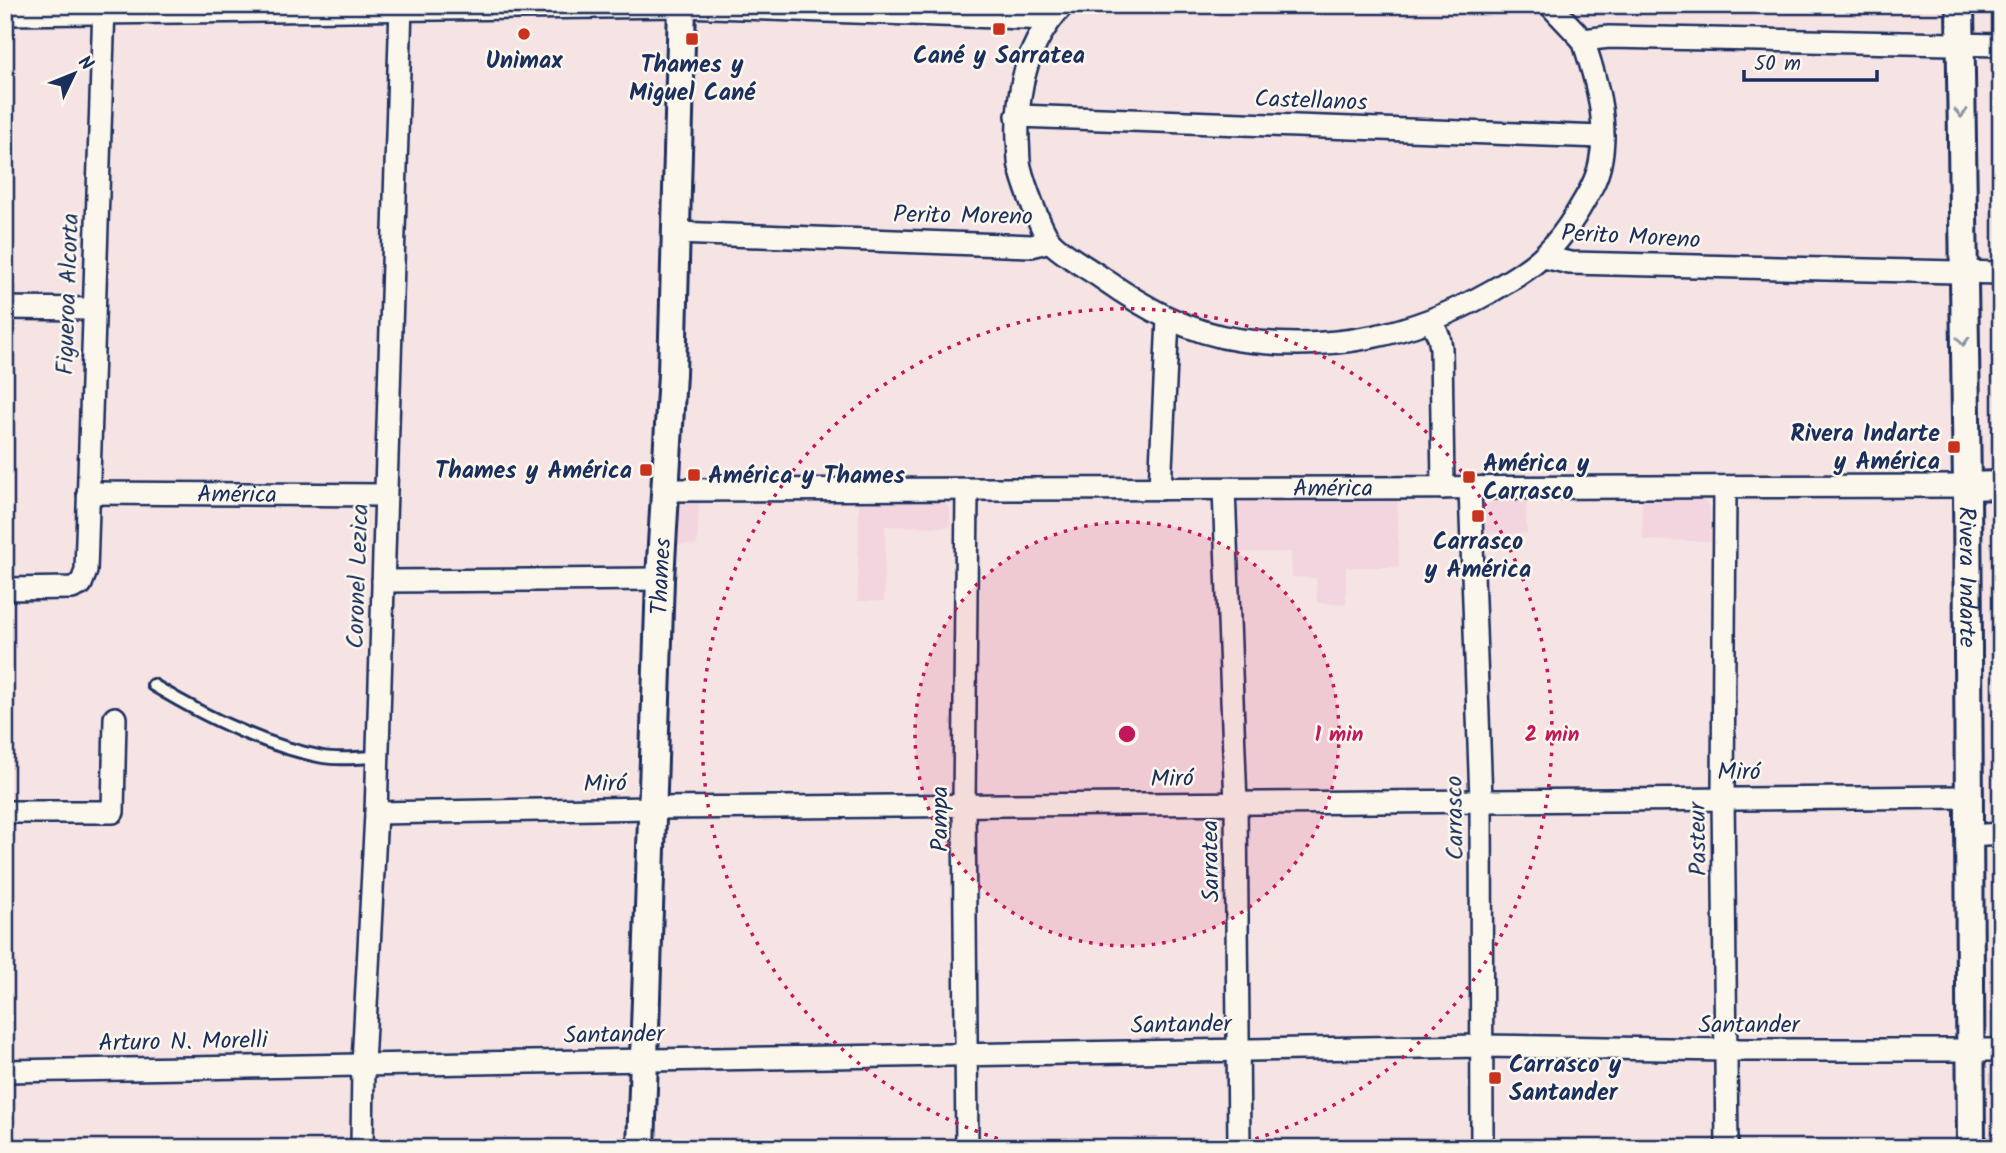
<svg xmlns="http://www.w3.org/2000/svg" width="2006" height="1153" font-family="Kalam,sans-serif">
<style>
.built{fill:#f2d5de}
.building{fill:#eab5d1;stroke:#1b2f5e;stroke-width:2;filter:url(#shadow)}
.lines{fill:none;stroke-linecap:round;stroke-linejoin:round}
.service-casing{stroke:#1b2f5e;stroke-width:16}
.minor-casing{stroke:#1b2f5e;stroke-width:26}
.tertiary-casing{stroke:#1b2f5e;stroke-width:32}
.service{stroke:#fbf7ec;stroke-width:10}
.minor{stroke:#fbf7ec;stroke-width:21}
.tertiary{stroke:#fbf7ec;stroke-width:26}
.oneway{stroke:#8b93a5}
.ring{fill:none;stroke:#c2185b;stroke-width:3.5;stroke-dasharray:3.5 7}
.poi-dot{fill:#c8321e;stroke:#fbf7ec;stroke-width:2.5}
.labels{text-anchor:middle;stroke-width:5;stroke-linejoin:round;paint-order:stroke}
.poi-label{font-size:24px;font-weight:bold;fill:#1b2f5e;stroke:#fbf7ec}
.street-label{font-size:24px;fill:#1b2f5e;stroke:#fbf7ec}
.centre{fill:#c2185b;stroke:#fbf7ec;stroke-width:3.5}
.ring-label{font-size:21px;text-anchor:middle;font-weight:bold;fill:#c2185b;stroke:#fbf7ec;stroke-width:5;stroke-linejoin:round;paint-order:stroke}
</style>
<defs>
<filter id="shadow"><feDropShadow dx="6" dy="6" stdDeviation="3.5" flood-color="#0004"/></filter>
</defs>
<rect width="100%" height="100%" fill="#f6e3e4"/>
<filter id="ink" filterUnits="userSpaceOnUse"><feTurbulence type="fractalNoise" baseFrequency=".0143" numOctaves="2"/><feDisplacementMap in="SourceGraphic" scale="14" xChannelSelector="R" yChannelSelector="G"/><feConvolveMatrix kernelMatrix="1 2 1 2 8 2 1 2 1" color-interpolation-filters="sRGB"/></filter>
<g filter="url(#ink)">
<g class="built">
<path d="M 1397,495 L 1399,567 L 1346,567 L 1346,604 L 1317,603 L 1316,578 L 1292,577 L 1291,552 L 1236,552 L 1235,513 L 1237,506 L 1247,496 Z"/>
<path d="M 1699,497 L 1706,502 L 1709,508 L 1711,541 L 1643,540 L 1642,498 Z"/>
<path d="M 1500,498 L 1526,498 L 1527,533 L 1482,534 L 1483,510 L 1492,500 Z"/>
<path d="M 859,500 L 940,501 L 948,506 L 950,512 L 950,527 L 885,526 L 884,601 L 858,601 Z"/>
<path d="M 684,502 L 699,502 L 697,545 L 670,544 L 675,507 Z"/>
</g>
<rect class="building" x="1997" y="5" width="4" height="19"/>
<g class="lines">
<defs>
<path id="service" d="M 153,685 C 204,716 264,746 323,757 C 340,760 360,757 377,757"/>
<g id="minor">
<path d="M 1063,5 C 1027,43 1016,89 1018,141 C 1019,149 1018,159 1020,167 C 1024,184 1040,228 1050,241 C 1059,252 1089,269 1102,278 C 1143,307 1188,333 1240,340 C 1331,352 1410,337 1490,292 C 1529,270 1551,255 1575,216 C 1585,199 1596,183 1600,164 C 1609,122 1596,79 1583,40"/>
<path d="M 1550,5 L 1583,40 L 1609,37 L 2001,45"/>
<path d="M 5,14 L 682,6 L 1050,19"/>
<path d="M 1017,116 L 1603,137"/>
<path d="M 676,233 L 1032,246 L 1050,241"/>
<path d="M 1544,257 L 1570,263 L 2001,273"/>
<path d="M 5,308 L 92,309"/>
<path d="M 1431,321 L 1439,337 L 1441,348 L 1443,488"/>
<path d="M 1725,487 L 1723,797 L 1727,1148"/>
<path d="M 1470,488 L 1481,800 L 1482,1148"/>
<path d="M 1160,489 L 1168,319"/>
<path d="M 1224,489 L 1236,804 L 1239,1148"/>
<path id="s1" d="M 666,490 L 1967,486"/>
<path d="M 967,490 L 964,806 L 967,1148"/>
<path id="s2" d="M 88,493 L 385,495"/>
<path d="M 383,581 L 660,579"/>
<path d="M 5,589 L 72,588 L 81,584 L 86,571 L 104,5"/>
<path d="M 5,812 L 113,812 L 115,718"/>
<path d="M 376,813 L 652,808 L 1968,797"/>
<path d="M 1969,836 L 2001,834"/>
<path d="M 5,1071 L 1480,1046 L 1726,1050 L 2001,1050"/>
<path d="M 362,1148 L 363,1064 L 376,813 L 401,5"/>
</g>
<g id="tertiary">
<path id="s3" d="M 1960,5 L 1967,486 L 1971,1148"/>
<path d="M 1967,486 L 2001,485"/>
<path id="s4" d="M 641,1148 L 660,579 L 672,374 L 682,5"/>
</g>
</defs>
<use href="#service" class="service-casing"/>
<use href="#minor" class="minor-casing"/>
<use href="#tertiary" class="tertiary-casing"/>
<use href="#service" class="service"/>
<use href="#minor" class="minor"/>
<use href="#tertiary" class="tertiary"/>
</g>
<defs><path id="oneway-chevron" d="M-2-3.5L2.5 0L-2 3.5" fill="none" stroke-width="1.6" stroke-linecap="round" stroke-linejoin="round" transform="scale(1.75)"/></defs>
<g class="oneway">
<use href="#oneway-chevron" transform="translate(1961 113) rotate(89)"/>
<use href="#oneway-chevron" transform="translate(1963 341) rotate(89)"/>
</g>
</g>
<circle cx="1127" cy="734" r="212" fill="#c2185b" fill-opacity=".12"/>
<g class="ring">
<circle cx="1127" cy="734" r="212"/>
<path d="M1028 1147A425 425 0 1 1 1226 1147"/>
</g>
<g class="poi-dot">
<rect x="992" y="22" width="14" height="14" rx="3.5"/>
<circle cx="524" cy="34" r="7"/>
<rect x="685" y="32" width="14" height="14" rx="3.5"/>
<rect x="1947" y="440" width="14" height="14" rx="3.5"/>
<rect x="639" y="463" width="14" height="14" rx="3.5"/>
<rect x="687" y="468" width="14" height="14" rx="3.5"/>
<rect x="1462" y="470" width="14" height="14" rx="3.5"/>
<rect x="1471" y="509" width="14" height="14" rx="3.5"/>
<rect x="1488" y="1071" width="14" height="14" rx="3.5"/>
</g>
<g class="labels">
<g class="poi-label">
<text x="999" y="63">Cané y Sarratea</text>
<text x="524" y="68">Unimax</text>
<text x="692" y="72">Thames y<tspan x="692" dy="28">Miguel Cané</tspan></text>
<text x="1940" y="441" text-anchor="end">Rivera Indarte<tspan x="1940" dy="28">y América</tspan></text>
<text x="1483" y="471" text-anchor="start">América y<tspan x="1483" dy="28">Carrasco</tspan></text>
<text x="632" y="478" text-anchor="end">Thames y América</text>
<text x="708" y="483" text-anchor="start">América y Thames</text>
<text x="1478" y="549">Carrasco<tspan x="1478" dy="28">y América</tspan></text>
<text x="1509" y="1072" text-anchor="start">Carrasco y<tspan x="1509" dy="28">Santander</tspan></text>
</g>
<g class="street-label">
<text transform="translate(1311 100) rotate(2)" y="8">Castellanos</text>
<text transform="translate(963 215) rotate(1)" y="8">Perito Moreno</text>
<text transform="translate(1631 236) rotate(3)" y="8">Perito Moreno</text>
<text transform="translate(67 294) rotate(-88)" y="8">Figueroa Alcorta</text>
<text dy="8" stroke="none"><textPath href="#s1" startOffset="667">América</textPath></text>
<text dy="8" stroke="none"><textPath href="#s2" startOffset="149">América</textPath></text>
<text transform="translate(357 576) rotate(-88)" y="8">Coronel Lezica</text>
<text dy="8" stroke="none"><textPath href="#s4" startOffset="572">Thames</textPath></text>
<text dy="8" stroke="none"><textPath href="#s3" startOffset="572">Rivera Indarte</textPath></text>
<text x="1739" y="779">Miró</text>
<text transform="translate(1172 778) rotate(-1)" y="8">Miró</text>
<text transform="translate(605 783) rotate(-1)" y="8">Miró</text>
<text transform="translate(1454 818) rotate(-91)" y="8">Carrasco</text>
<text transform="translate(939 819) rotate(-90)" y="8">Pampa</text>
<text transform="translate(1697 839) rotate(-91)" y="8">Pasteur</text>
<text transform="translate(1210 861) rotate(-91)" y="8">Sarratea</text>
<text transform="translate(1181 1024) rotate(-1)" y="8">Santander</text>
<text x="1749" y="1032">Santander</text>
<text transform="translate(614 1034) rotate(-1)" y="8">Santander</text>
<text transform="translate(183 1041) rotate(-1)" y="8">Arturo N. Morelli</text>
</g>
</g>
<circle cx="1127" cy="734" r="10" class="centre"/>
<g class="ring-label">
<text x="1339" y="741">1 min</text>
<text x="1552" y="741">2 min</text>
</g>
<rect width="2006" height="1153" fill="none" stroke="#fbf7ec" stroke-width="28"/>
<rect x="14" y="14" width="1978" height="1125" fill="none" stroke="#1b2f5e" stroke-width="2.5" filter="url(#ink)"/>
<g transform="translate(74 74) rotate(47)" stroke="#fbf7ec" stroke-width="5" paint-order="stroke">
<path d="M0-5L12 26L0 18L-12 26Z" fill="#1b2f5e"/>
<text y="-10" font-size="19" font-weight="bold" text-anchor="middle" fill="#1b2f5e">N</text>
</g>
<path d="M1744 70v10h133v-10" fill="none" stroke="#1b2f5e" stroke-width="3.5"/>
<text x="1754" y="70" font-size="21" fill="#1b2f5e" stroke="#fbf7ec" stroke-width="5" paint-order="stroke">50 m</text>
</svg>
